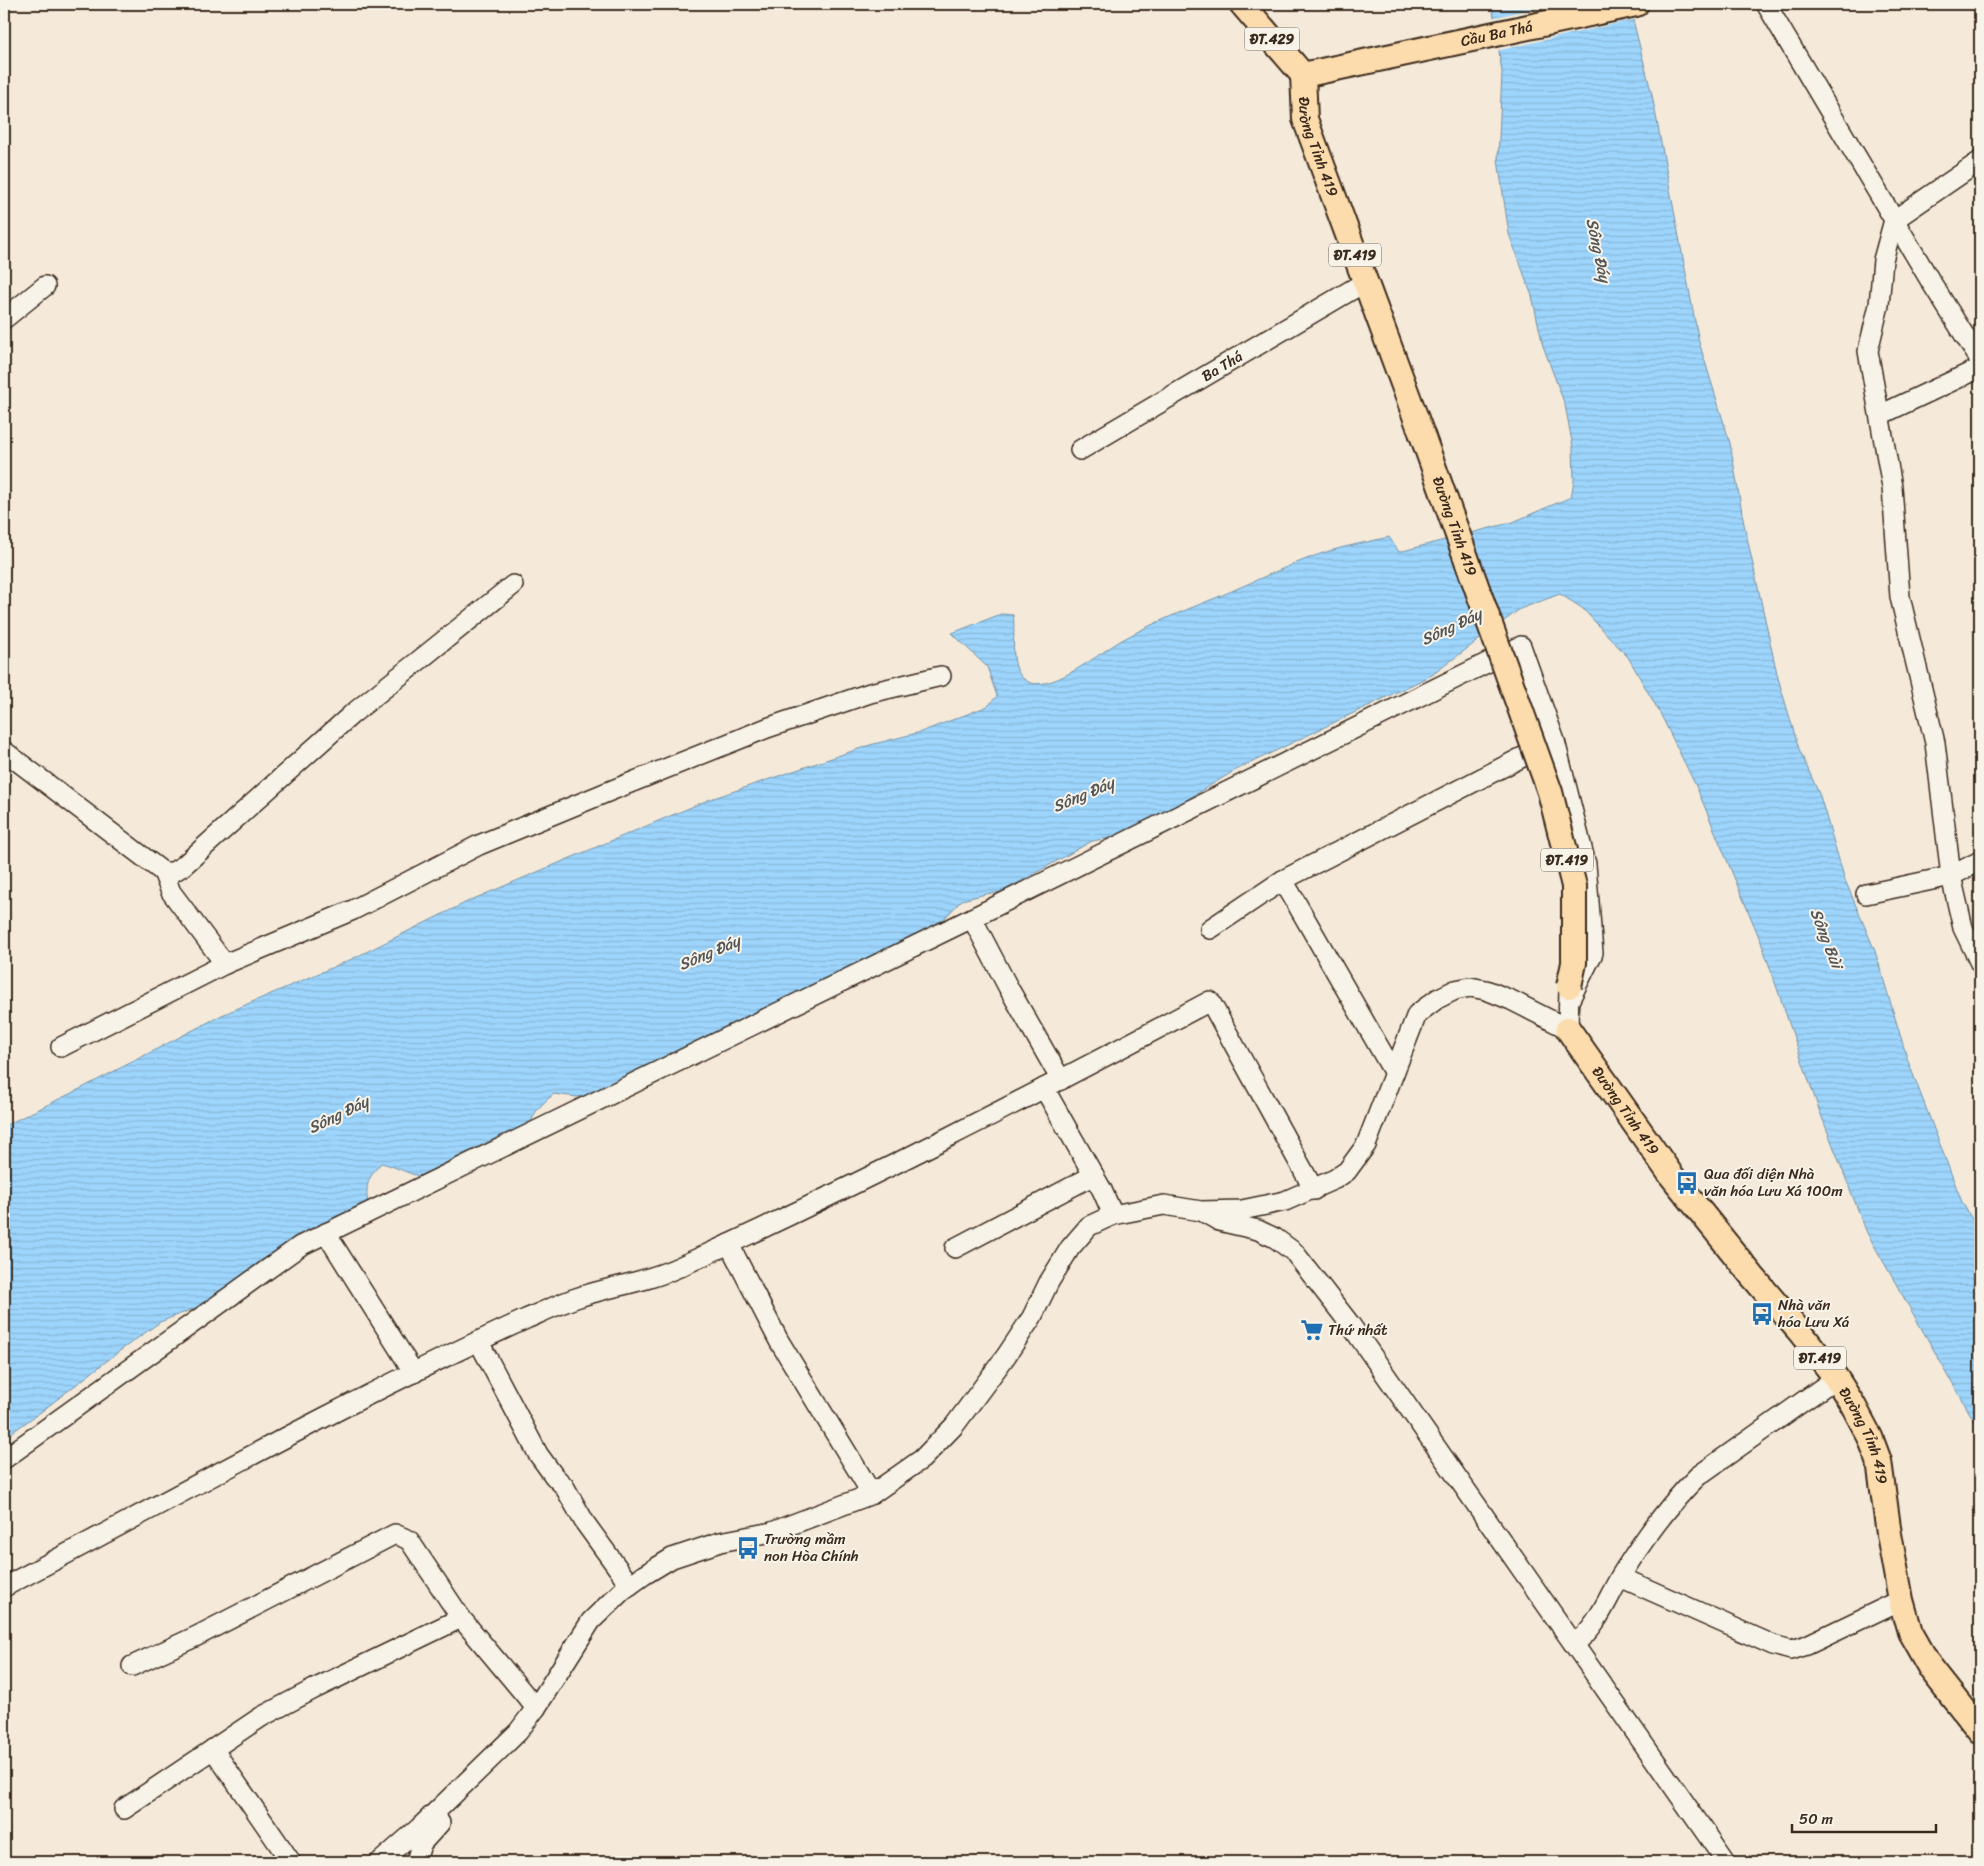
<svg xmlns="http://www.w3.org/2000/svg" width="1984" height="1866" font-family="Sriracha,sans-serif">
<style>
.water{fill:url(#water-rules);stroke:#7691a4}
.pier{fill:#f5ead9}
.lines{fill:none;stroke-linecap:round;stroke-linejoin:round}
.minor-casing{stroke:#3b2a1e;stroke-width:22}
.major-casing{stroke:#3b2a1e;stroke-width:28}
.minor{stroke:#f7f3e8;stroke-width:19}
.major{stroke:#fcdcac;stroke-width:24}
.major-bridge-casing{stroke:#3b2a1e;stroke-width:28;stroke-linecap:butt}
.major-bridge{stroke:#fcdcac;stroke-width:24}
.labels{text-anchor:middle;stroke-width:4;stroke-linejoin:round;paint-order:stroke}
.shield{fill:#f7f3e8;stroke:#73665b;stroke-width:1}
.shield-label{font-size:14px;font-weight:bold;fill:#3b2a1e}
.street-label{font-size:15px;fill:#3b2a1e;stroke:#f7f3e8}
.poi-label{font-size:15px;fill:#3b2a1e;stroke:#f7f3e8;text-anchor:start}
.water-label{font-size:16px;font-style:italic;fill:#545556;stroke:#f7f3e8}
</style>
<defs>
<pattern id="water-rules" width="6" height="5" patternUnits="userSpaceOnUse" patternTransform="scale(1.25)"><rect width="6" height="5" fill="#9dd5fd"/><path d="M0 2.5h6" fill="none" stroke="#88b7d8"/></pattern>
</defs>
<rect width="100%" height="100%" fill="#f5ead9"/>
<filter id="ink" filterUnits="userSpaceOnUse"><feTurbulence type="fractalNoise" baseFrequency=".02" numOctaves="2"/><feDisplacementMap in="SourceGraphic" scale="10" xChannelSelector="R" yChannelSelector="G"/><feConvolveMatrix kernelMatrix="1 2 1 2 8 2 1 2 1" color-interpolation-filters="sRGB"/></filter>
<g filter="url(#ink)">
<path class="water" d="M 1492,4 L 1629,4 L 1652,95 L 1699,342 L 1730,443 L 1744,524 L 1778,678 L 1799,749 L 1820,796 L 1845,880 L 1875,951 L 1908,1061 L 1962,1202 L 1980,1233 L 1980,1431 L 1867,1233 L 1818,1107 L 1761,942 L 1696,786 L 1661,715 L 1628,657 L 1582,608 L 1560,594 L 1520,609 L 1432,675 L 1234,771 L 1193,796 L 1171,812 L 1134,834 L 1092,841 L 1002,892 L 986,894 L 962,900 L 937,926 L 592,1095 L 577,1097 L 554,1094 C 540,1105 531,1114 529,1132 L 429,1178 C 411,1176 398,1167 381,1163 C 368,1178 365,1184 368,1205 L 322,1228 L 198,1307 L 160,1322 L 121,1350 L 42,1411 L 4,1438 L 4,1126 L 84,1087 L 222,1015 L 352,959 L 471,900 L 708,800 L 870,745 L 921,732 L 988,706 L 997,696 L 987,667 L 952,633 L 1001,614 L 1013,615 C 1017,634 1005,674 1031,683 C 1055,690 1101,652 1122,640 C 1152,623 1186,610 1218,597 C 1253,582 1288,565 1323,553 C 1345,546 1368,542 1389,537 L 1399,552 L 1513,522 L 1571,497 L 1574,481 L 1573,447 L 1565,405 L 1543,346 L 1532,296 L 1509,234 L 1498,160 L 1502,72 Z"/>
<path class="pier" d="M 1554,4 L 1632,4 L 1636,19 L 1496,51 L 1491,18 Z"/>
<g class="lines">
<defs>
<g id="minor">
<path d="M 1766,4 L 1931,282 L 1980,360"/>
<path d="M 1980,161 L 1894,220 L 1883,260 L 1879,305 L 1868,351 L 1892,487 L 1900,597 L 1935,743 L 1951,876 L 1963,928 L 1980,963"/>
<path d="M 4,319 L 45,286"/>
<path d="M 1880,415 L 1980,368"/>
<path id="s1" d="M 1080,450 L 1365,282"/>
<path d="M 4,751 L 163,872 L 171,892 L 225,964 L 353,910 L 479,845 L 605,793 L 767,728 L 870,693 L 941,676"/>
<path d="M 163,872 L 173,872 L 183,866 L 351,715 L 513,585"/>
<path d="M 1283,880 L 1394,1073"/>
<path d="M 1866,894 L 1951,876 L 1980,861"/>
<path d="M 972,918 L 1008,987 L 1061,1080"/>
<path d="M 1210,929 L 1283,880 L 1546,745"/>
<path d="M 61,1047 L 225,964"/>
<path d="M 1044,1088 L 1102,1190 L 1113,1215"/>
<path d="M 1205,1213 L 1219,1221 L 1258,1230 L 1275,1238 L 1294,1252 L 1350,1324 L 1726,1862"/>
<path d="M 326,1233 L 414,1373"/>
<path d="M 729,1244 L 779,1341 L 872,1494"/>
<path d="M 955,1248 L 1094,1175"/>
<path d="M 479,1342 L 538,1454 L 554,1476 L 564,1486 L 585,1523 L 630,1585"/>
<path d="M 4,1459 L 300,1246 L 972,918 L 1521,646 L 1555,741 L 1586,864 L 1593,953 L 1570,999"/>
<path d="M 1620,1577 L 1773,1645 L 1791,1650 L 1807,1645 L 1901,1600"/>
<path d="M 4,1587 C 177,1496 348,1400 526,1319 C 542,1312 559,1304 576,1298 C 611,1286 644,1283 679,1267 C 859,1185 1035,1094 1210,1001 L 1314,1190"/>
<path d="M 1574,1644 C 1600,1625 1608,1595 1625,1569 C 1646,1536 1670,1503 1698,1476 L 1836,1378"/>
<path d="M 132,1666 L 197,1636 L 395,1534 L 409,1540 L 461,1618 L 536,1708"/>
<path d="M 213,1749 L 291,1862"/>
<path d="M 124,1809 L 261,1717 L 314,1689 L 461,1618"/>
<path d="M 380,1862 L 419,1828 L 518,1732 L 536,1708 L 591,1621 L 623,1590 L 644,1575 L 672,1558 L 720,1542 L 772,1532 L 872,1494 L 922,1459 L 954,1426 L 1006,1356 L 1032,1317 L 1049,1282 L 1070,1248 L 1089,1226 L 1113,1215 L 1164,1205 L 1201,1211 L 1242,1210 L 1285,1201 L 1335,1179 L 1347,1171 L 1366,1145 L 1417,1014 L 1437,999 L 1455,990 L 1470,987 L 1486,990 L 1511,1000 L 1568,1029 L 1569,989"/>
<path d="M 416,1862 L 421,1844 L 440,1823"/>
</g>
<g id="major">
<path d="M 1242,4 L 1303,75"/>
<path id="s2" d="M 1303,75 L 1305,119 L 1421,432"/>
<path id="s3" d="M 1303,75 L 1636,4"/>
<path id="s4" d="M 1568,1029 L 1671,1175 L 1753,1277 L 1801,1333 L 1836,1378 L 1853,1405 L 1870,1437 L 1879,1461 L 1889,1534 L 1901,1600 L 1910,1632 L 1931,1669 L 1980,1731"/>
</g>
</defs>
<use href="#minor" class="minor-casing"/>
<use href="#major" class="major-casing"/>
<use href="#minor" class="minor"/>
<use href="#major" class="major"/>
<defs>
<g id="major-bridge">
<path id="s5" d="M 1421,432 L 1550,792 L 1574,886 L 1574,963 L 1569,986"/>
</g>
</defs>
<use href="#major-bridge" class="major-bridge-casing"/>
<use href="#major-bridge" class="major-bridge"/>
</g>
</g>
<defs>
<symbol id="bus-bare" viewBox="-9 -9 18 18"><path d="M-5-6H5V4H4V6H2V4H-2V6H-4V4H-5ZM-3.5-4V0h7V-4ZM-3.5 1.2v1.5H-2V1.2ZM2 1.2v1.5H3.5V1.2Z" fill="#1f6fb2" stroke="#f7f3e8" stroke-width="2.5" paint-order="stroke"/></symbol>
<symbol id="supermarket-bare" viewBox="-9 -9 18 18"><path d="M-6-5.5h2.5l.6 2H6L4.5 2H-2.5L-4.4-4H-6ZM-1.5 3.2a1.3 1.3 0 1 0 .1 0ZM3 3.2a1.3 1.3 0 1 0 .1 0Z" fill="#1f6fb2" stroke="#f7f3e8" stroke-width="2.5" paint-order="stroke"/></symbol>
</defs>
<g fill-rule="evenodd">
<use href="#bus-bare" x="1671" y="1167" width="32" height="32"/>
<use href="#bus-bare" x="1746" y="1298" width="32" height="32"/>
<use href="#supermarket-bare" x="1296" y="1314" width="32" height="32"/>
<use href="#bus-bare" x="732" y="1532" width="32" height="32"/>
</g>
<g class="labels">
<g class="shield">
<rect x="1244.5" y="27.5" width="55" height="23" rx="4"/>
<rect x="1329" y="243.5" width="52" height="23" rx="4"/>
<rect x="1541" y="848.5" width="52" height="23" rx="4"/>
<rect x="1794" y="1346.5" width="52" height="23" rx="4"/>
</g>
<g class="shield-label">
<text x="1272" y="44">ĐT.429</text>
<text x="1355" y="260">ĐT.419</text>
<text x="1567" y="865">ĐT.419</text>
<text x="1820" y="1363">ĐT.419</text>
</g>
<g class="street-label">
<text dy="5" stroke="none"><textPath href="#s3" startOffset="198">Cầu Ba Thá</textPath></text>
<text dy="5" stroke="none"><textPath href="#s2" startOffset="74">Đường Tỉnh 419</textPath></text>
<text dy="5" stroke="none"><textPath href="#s1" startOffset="165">Ba Thá</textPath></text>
<text dy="5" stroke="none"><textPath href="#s5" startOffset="100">Đường Tỉnh 419</textPath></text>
<text dy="5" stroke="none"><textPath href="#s4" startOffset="100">Đường Tỉnh 419</textPath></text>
<text dy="5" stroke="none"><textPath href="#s4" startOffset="505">Đường Tỉnh 419</textPath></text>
</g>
<g class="poi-label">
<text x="1704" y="1179">Qua đối diện Nhà<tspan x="1704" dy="17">văn hóa Lưu Xá 100m</tspan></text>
<text x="1778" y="1310">Nhà văn<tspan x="1778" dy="17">hóa Lưu Xá</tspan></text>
<text x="1328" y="1335">Thứ nhất</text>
<text x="764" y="1544">Trường mầm<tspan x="764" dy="17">non Hòa Chính</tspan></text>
</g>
<g class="water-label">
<text transform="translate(1599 250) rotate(78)" y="6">Sông Đáy</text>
<text transform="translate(1451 626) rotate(-25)" y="6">Sông Đáy</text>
<text transform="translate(1083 794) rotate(-23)" y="6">Sông Đáy</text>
<text transform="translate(1827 938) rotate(69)" y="6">Sông Bùi</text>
<text transform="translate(709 952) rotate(-23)" y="6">Sông Đáy</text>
<text transform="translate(338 1114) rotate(-26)" y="6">Sông Đáy</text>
</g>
</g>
<rect width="1984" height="1866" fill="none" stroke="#f7f3e8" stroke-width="20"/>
<rect x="10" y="10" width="1964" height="1846" fill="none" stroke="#3b2a1e" stroke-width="2" filter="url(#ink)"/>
<path d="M1792 1824v8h144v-8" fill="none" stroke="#3b2a1e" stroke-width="2.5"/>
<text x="1799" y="1824" font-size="15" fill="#3b2a1e" stroke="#f7f3e8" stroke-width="4" paint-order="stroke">50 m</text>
</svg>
